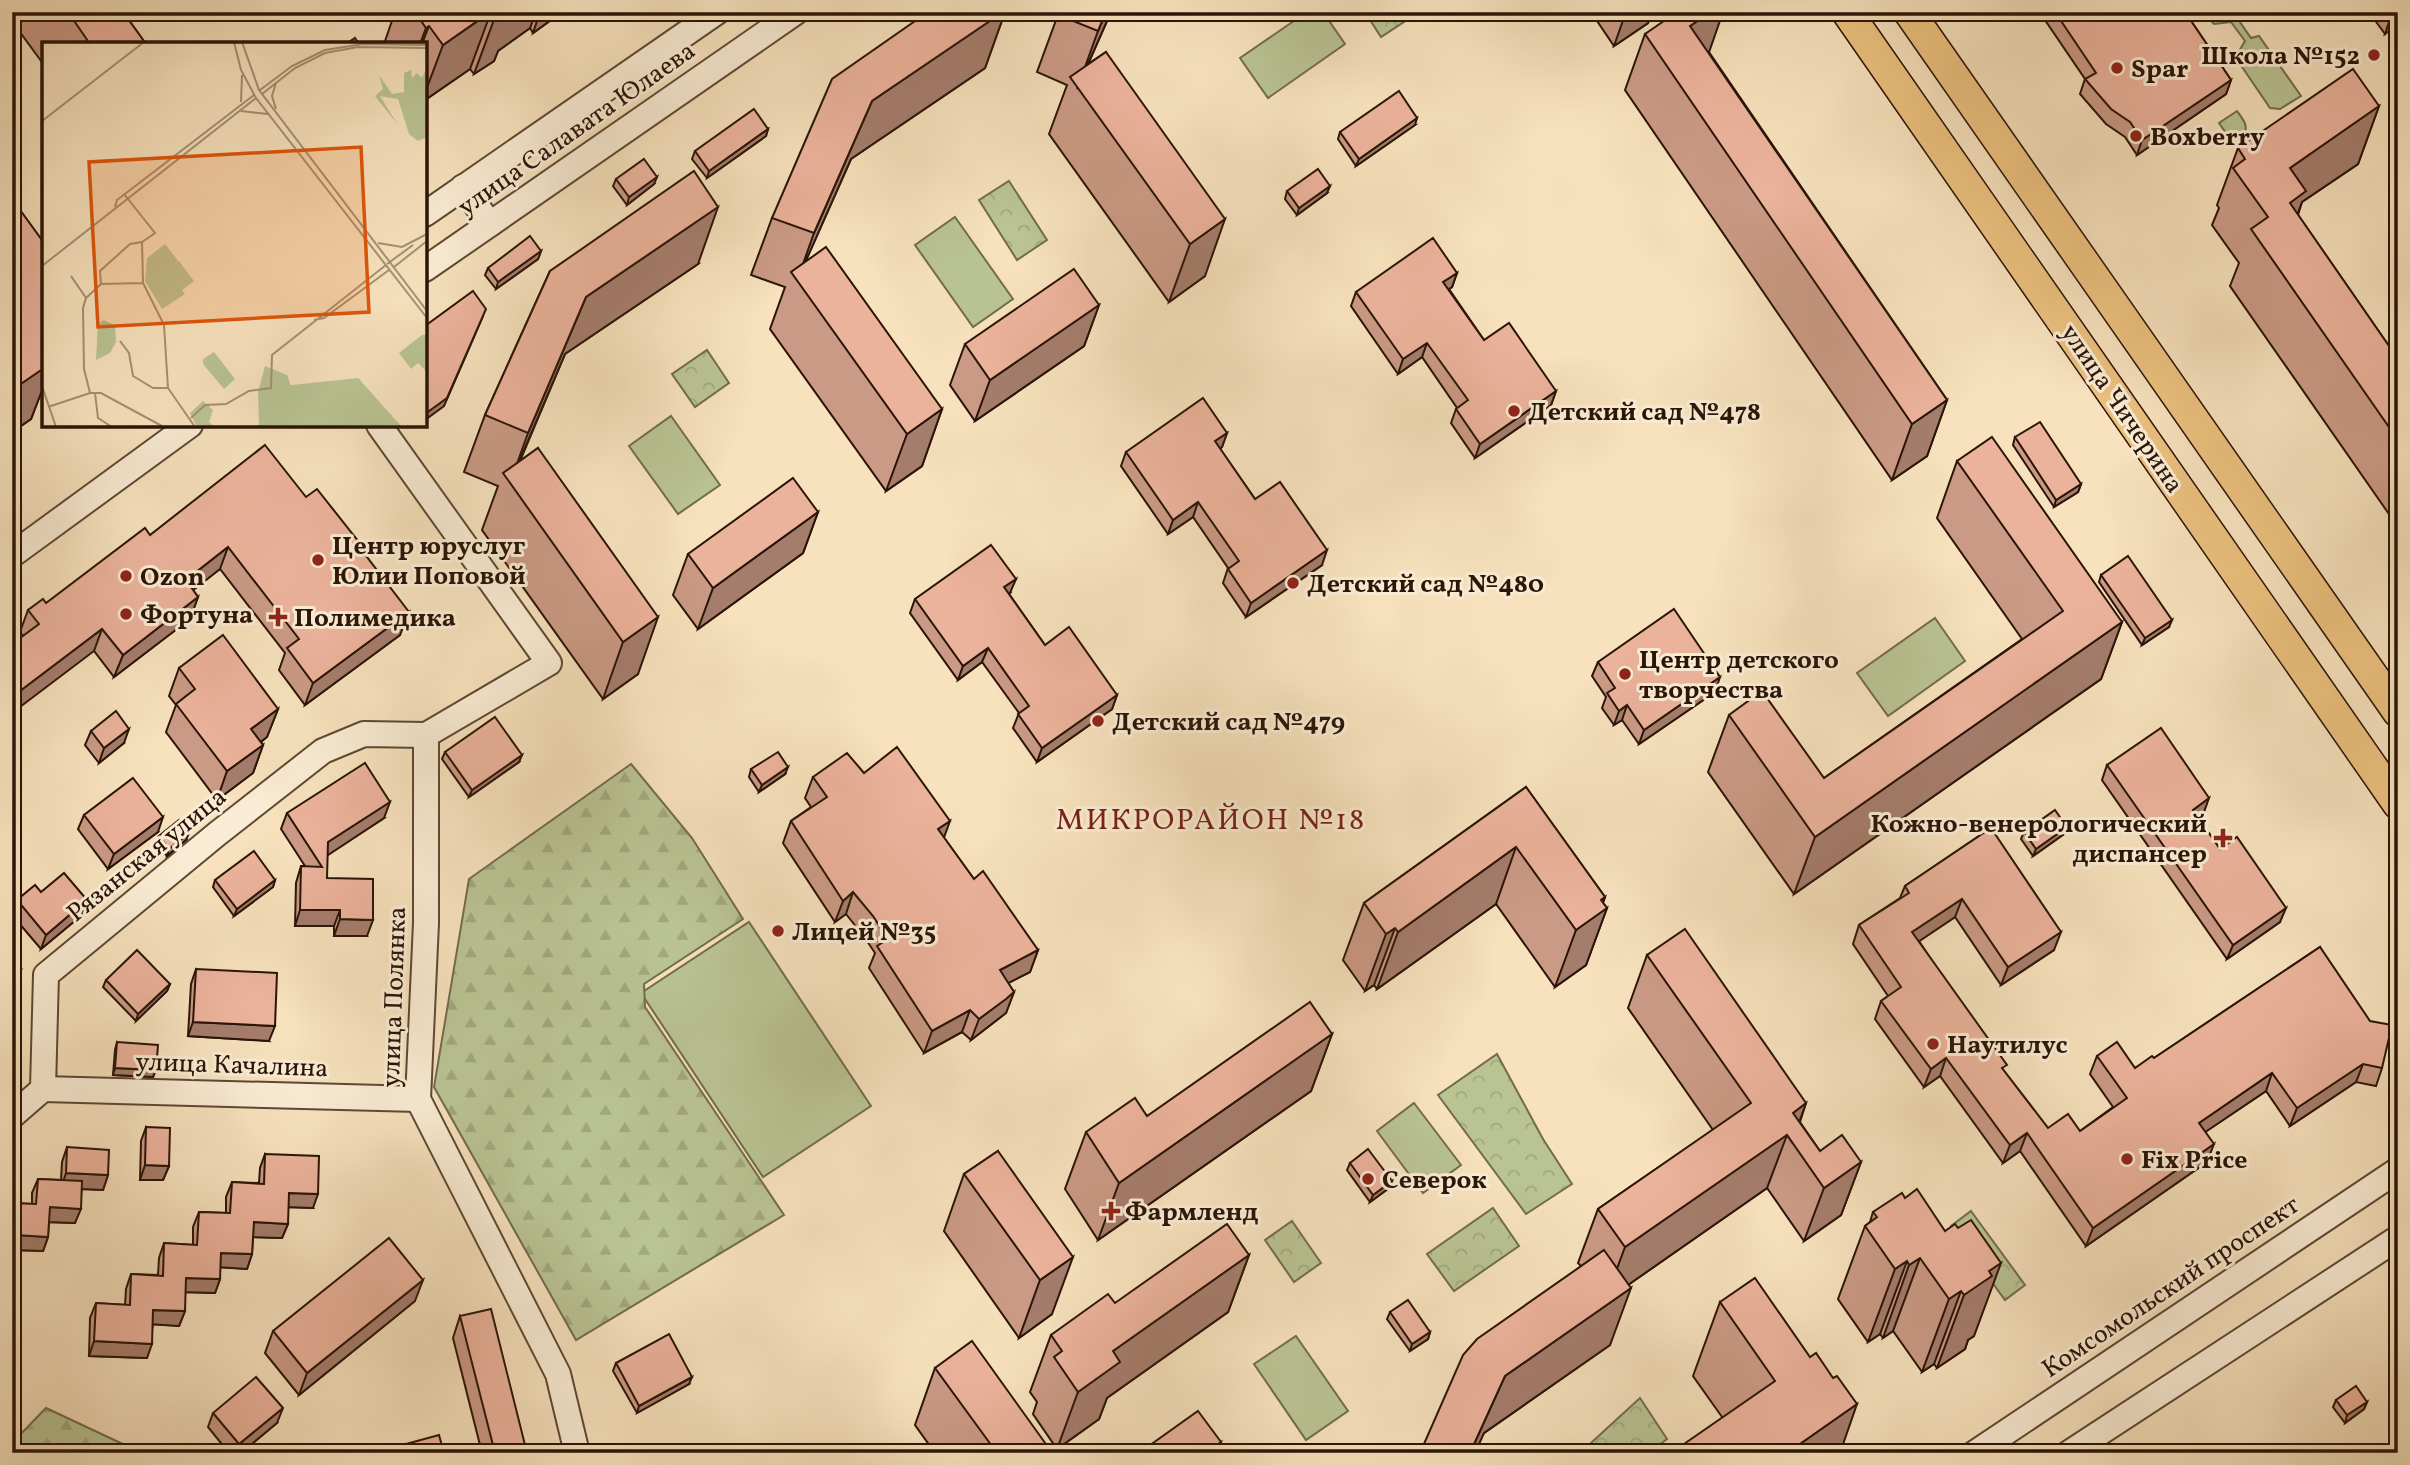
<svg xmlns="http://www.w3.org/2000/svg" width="2410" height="1465" font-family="Vollkorn,serif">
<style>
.grass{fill:#bac493;stroke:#726c4d;stroke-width:2}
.forest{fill:url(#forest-firs);stroke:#726c4d;stroke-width:2}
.park{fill:url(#park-crowns);stroke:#726c4d;stroke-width:2}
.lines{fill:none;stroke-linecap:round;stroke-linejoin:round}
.minor-casing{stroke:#5d4834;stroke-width:28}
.major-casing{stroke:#2a1407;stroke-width:33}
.minor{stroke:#faecd4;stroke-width:24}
.major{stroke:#ecc17e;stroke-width:30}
.wall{fill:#cb9a86;stroke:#2a1407;stroke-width:2}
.shaded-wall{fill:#a57d6d;stroke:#2a1407;stroke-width:2}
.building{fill:#ecb39c;stroke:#2a1407;stroke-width:2}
.poi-dot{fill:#8f2418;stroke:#faecd4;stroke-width:2.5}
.labels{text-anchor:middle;stroke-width:6;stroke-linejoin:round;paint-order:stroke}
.poi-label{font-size:26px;font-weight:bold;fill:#2a1407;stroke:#faecd4;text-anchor:start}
.street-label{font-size:26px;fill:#2a1407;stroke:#faecd4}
.quarter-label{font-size:30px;letter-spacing:2px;fill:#7a1f14;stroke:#faecd4}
.inset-road{fill:none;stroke:#a59074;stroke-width:2}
.view{fill:#de560c;fill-opacity:0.15;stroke:#de560c;stroke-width:3.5}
.inset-edge{fill:none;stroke:#2a1407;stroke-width:3.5}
</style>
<defs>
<pattern id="forest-firs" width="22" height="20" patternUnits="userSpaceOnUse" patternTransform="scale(1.75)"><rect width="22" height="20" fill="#bac493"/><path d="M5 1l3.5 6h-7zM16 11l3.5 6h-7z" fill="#a0a87d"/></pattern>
<pattern id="park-crowns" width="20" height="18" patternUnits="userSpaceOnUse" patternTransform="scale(1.75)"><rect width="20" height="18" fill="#bac493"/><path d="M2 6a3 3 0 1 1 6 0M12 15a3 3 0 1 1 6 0" fill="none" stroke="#a0a87d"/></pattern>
</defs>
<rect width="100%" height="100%" fill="#f7e2bd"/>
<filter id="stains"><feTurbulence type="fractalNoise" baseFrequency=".00286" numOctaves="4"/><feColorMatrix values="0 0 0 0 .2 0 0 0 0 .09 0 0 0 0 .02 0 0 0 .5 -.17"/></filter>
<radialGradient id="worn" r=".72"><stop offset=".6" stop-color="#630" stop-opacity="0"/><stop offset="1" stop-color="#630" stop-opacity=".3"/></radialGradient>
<g class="grass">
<path d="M 1307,12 L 1323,12 L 1345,44 L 1268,98 L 1240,58 Z"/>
<path d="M 2202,12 L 2233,12 L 2251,38 L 2259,36 L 2301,96 L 2280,109 L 2270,108 L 2238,61 L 2238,53 L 2245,41 L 2231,22 L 2214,24 Z"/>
<path d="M 2237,111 C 2242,118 2248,124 2245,133 L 2233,138 L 2228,136 L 2219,123 Z"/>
<path d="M 955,217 L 1013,299 L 973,327 L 915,245 Z"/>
<path d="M 671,416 L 720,485 L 678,514 L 629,446 Z"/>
<path d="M 1935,618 L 1965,661 L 1888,716 L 1857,673 Z"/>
<path d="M 749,922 L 871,1106 L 763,1177 L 641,993 Z"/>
<path d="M 1414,1103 L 1461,1165 L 1423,1193 L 1377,1131 Z"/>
<path d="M 1296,1336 L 1348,1411 L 1306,1440 L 1254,1364 Z"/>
</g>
<g class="forest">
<path d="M 631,764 L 692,838 L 743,919 L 644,984 L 645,1007 L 784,1215 L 576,1340 L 434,1087 L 469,879 Z"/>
<path d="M 46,1408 L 142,1453 L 12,1453 L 12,1443 Z"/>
</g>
<g class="park">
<path d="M 1365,12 L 1419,12 L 1381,37 Z"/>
<path d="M 1009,181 L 1047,240 L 1017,260 L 979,200 Z"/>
<path d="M 707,350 L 729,383 L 695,407 L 672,374 Z"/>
<path d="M 1497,1054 L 1543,1139 L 1572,1184 L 1526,1214 L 1438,1095 Z"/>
<path d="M 1493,1208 L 1519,1246 L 1454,1291 L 1427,1254 Z"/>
<path d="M 1971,1211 L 2025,1285 L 2005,1300 L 1951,1226 Z"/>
<path d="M 1292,1221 L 1321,1263 L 1294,1282 L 1265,1240 Z"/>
<path d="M 1640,1398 L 1667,1439 L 1649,1453 L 1580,1453 Z"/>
</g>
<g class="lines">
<defs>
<g id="minor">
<path d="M 463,187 L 490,224"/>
<path d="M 425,214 L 717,12"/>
<path d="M 425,269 L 796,12"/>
<path d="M 379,425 L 549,663 L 426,735 L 426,923 L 418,1099 L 558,1374 L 577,1453"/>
<path d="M 12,555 L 190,425"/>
<path d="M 43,1089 L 418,1099"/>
<path d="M 12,1116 L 43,1089 L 46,975 L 217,834 L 323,751 L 364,734 L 426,735"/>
<path d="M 1975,1453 L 2398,1170"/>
<path d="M 2069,1453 L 2398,1238"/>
</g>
<g id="major">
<path d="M 1847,12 L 2398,804"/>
<path d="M 1909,12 L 2398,712"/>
</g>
</defs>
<use href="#minor" class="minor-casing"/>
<use href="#major" class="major-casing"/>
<use href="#minor" class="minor"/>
<use href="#major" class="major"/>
</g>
<g class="wall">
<path d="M 23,12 L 123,12 L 146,44 L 44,44 L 44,65 L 17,28 Z"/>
<path d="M 395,12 L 557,12 L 555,17 L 533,33 L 530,28 L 498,51 L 494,61 L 474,74 L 470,69 L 425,100 L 425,44 L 384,44 Z"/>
<path d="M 928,12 L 1005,12 L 985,68 L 851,159 L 805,262 L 942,409 L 922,466 L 886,491 L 770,329 L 785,287 L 751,275 L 772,218 Z"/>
<path d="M 1059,12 L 1111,12 L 1088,64 L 1106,52 L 1205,276 L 1169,302 L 1049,134 L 1067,85 L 1037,72 Z"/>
<path d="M 1591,12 L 1652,12 L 1648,23 L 1614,46 Z"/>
<path d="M 2048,12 L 2185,12 L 2231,80 L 2226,94 L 2137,155 L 2125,137 L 2106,124 L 2080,94 L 2085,79 L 2045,20 Z"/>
<path d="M 2369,12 L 2398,12 L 2385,34 Z"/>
<path d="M 1645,34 L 1709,52 L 1947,400 L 1927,456 L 1892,480 L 1625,90 Z"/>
<path d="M 2379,106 L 2358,164 L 2302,202 L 2298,215 L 2398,359 L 2398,527 L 2230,286 L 2239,263 L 2212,225 L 2219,208 L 2217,205 L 2238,148 Z"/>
<path d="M 1415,125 L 1356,166 L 1338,139 L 1340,132 Z"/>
<path d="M 768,129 L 766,136 L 707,178 L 692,159 L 695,151 Z"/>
<path d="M 616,179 L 654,184 L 627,205 L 613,186 Z"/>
<path d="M 1287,191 L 1327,193 L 1297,215 L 1285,199 Z"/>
<path d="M 12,199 L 44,243 L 44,391 L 41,393 L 31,419 L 12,432 Z"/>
<path d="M 541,251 L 538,259 L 496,289 L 485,275 L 488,268 Z"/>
<path d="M 698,264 L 565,354 L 520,461 L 538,448 L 638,674 L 603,699 L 482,530 L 498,486 L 464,472 L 485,415 L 550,271 Z"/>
<path d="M 1457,273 L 1452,287 L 1449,289 L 1484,340 L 1556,391 L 1551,405 L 1475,458 L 1451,423 L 1456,409 L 1457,408 L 1422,357 L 1398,374 L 1351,306 L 1356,292 Z"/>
<path d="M 1099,305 L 1084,346 L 975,421 L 950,385 L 965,344 Z"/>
<path d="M 1227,433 L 1222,447 L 1220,449 L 1255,499 L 1322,565 L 1246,617 L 1223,583 L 1228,568 L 1193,517 L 1168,534 L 1121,466 L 1126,452 Z"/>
<path d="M 2015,437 L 2081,484 L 2078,492 L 2054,507 L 2013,445 Z"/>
<path d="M 1957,461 L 2122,622 L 2101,679 L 1794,894 L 1708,772 L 1729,715 L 1824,778 L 2022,639 L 1937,518 Z"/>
<path d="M 306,497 L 366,551 L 365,554 L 400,635 L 305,705 L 279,670 L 285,653 L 220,569 L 193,590 L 198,597 L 190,619 L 114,677 L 94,651 L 23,636 L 20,632 L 28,610 L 46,603 L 150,535 Z"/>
<path d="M 818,512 L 803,553 L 698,629 L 673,595 L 688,554 Z"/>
<path d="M 2101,575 L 2169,627 L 2142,645 L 2099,582 Z"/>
<path d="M 1010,593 L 1009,594 L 1045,645 L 1117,695 L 1112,709 L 1037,762 L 1013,728 L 1019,713 L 982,662 L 958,680 L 910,613 L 915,599 Z"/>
<path d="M 1598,662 L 1715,692 L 1639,744 L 1622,720 L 1614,725 L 1602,708 L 1606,697 L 1592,676 Z"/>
<path d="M 179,668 L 278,709 L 267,737 L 261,742 L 263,745 L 253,773 L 217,800 L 166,732 L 176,705 L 169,696 Z"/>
<path d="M 91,731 L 124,743 L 99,763 L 85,745 Z"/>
<path d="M 445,752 L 519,762 L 469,797 L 442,759 Z"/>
<path d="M 2107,765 L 2204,812 L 2198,817 L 2220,849 L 2280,922 L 2227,959 L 2102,780 Z"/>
<path d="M 751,769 L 785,774 L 759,792 L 749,777 Z"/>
<path d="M 864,773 L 944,838 L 974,879 L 1038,950 L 1030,972 L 1008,983 L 1014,992 L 1006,1013 L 971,1040 L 962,1032 L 924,1053 L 869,968 L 875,953 L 865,938 L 846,914 L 835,922 L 783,843 L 791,821 L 811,807 L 805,798 L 813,777 Z"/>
<path d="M 1526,787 L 1605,897 L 1603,903 L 1607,908 L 1586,965 L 1555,987 L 1496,904 L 1377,989 L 1374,985 L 1365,991 L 1343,960 L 1364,903 Z"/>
<path d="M 287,813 L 384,818 L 327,855 L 327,878 L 367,936 L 334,936 L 334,926 L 295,926 L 296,883 L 301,866 L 305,866 L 281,829 Z"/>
<path d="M 84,815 L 158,832 L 108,869 L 78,829 Z"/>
<path d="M 1991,828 L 2054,950 L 2001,985 L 1955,917 L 1919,941 L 2004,1071 L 2048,1128 L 2080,1131 L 2113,1107 L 2090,1074 L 2097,1056 L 2135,1068 L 2154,1058 L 2320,947 L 2382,1068 L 2376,1086 L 2356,1082 L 2290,1126 L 2266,1091 L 2205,1132 L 2207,1162 L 2086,1246 L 2020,1151 L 2003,1163 L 1940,1076 L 1924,1087 L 1875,1019 L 1881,1001 L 1888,996 L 1853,944 L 1859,925 L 1900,898 L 1905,886 Z"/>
<path d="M 2024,832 L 2064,834 L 2033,856 L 2021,839 Z"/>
<path d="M 159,836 L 186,840 L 167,856 L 156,843 Z"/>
<path d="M 215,880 L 275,880 L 273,887 L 234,916 L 213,887 Z"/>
<path d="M 41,892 L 82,915 L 41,949 L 12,915 L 17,900 Z"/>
<path d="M 1647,955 L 1806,1103 L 1800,1122 L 1820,1151 L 1861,1162 L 1841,1215 L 1804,1241 L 1767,1188 L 1628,1285 L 1610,1345 L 1484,1433 L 1420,1453 L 1581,1266 L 1578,1263 L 1598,1209 L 1713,1130 L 1628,1008 Z"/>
<path d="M 196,969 L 269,1041 L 188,1036 L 191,984 Z"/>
<path d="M 106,980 L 170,984 L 167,991 L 136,1021 L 103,987 Z"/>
<path d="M 1332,1034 L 1311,1091 L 1098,1240 L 1065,1189 L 1086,1132 L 1147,1116 Z"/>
<path d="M 117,1042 L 156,1070 L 153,1077 L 113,1075 L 115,1050 Z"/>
<path d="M 146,1127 L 169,1166 L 163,1180 L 140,1180 L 141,1141 Z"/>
<path d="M 67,1147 L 108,1175 L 103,1190 L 82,1189 L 75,1223 L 49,1222 L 48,1237 L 43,1251 L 15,1250 L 12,1203 L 32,1204 L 32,1193 L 38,1179 L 61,1180 L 62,1162 Z"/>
<path d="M 998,1151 L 1052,1314 L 1019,1338 L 944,1231 L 964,1174 Z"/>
<path d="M 265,1154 L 313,1208 L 288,1207 L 288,1224 L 282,1238 L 253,1237 L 252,1254 L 247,1269 L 220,1267 L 220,1279 L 215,1293 L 185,1292 L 185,1311 L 179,1326 L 153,1324 L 147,1358 L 89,1356 L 90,1318 L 96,1303 L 125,1305 L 126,1289 L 131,1274 L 158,1275 L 159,1258 L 164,1243 L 193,1245 L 193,1227 L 199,1212 L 226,1213 L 226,1197 L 232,1182 L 259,1183 L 260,1168 Z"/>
<path d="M 1350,1163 L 1389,1188 L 1370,1202 L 1347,1170 Z"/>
<path d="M 1905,1198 L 1945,1231 L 1958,1228 L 1974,1336 L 1968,1340 L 1965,1349 L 1937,1368 L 1934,1364 L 1922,1372 L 1893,1331 L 1883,1338 L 1880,1334 L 1868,1342 L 1838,1299 L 1865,1226 L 1870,1222 L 1873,1212 Z"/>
<path d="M 1249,1255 L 1228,1312 L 1107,1398 L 1099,1419 L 1057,1449 L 1033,1414 L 1037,1402 L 1030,1392 L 1051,1335 L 1115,1303 Z"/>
<path d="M 415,1301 L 299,1395 L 265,1353 L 273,1331 Z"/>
<path d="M 1720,1302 L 1840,1453 L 1722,1417 L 1693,1376 Z"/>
<path d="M 1390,1312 L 1430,1332 L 1428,1339 L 1410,1351 L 1387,1319 Z"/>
<path d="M 460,1316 L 527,1453 L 482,1453 L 453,1338 Z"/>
<path d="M 616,1363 L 689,1384 L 637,1413 L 613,1371 Z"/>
<path d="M 935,1368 L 1046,1453 L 935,1453 L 915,1425 Z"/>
<path d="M 2336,1400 L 2367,1402 L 2364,1409 L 2345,1423 L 2333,1407 Z"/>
<path d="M 213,1413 L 277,1423 L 241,1453 L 229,1453 L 208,1427 Z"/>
<path d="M 406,1444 L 444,1453 L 403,1453 Z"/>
</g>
<g class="shaded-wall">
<path d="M 491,12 L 470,69 L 425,100 L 425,93 L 443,45 Z"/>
<path d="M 502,12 L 536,12 L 530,28 L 498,51 L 494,61 L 474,74 L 495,17 Z"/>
<path d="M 540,12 L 557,12 L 555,17 L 533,33 Z"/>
<path d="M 1003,12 L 1005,12 L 985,68 L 851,159 L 797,281 L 814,233 L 872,101 Z"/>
<path d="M 1106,12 L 1111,12 L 1077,89 L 1098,31 Z"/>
<path d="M 1626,12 L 1652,12 L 1648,23 L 1614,46 Z"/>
<path d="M 1711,12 L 1723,12 L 1707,58 L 1690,26 Z"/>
<path d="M 2398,12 L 2398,25 L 2385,34 L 2392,13 Z"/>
<path d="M 429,26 L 422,44 L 420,44 L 426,28 Z"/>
<path d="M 2231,80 L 2226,94 L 2137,155 L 2142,140 Z"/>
<path d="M 2379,106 L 2358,164 L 2302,202 L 2285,249 L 2290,168 Z"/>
<path d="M 1417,118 L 1415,125 L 1356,166 L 1359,159 Z"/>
<path d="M 768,129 L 766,136 L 707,178 L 709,171 Z"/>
<path d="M 657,177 L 654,184 L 627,205 L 629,197 Z"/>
<path d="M 1330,186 L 1327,193 L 1297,215 L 1299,208 Z"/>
<path d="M 718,207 L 698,264 L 565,354 L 510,483 L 528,433 L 586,297 Z"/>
<path d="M 1225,219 L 1205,276 L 1169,302 L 1190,244 Z"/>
<path d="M 541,251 L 538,259 L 496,289 L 498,282 Z"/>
<path d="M 1457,273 L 1452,287 L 1438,296 L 1443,282 Z"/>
<path d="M 1099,305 L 1084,346 L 975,421 L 990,380 Z"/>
<path d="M 483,316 L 444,406 L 425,420 L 425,414 Z"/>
<path d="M 1427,343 L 1422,357 L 1398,374 L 1403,359 Z"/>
<path d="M 44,363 L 44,391 L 41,393 L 31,419 L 12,432 L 12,390 Z"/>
<path d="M 1556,391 L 1551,405 L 1475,458 L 1480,444 Z"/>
<path d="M 1947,400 L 1927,456 L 1892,480 L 1912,424 Z"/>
<path d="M 942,409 L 922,466 L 886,491 L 907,434 Z"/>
<path d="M 1227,433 L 1222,447 L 1210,456 L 1215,441 Z"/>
<path d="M 2081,484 L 2078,492 L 2054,507 L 2056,500 Z"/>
<path d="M 1198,502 L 1193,517 L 1168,534 L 1173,520 Z"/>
<path d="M 818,512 L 803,553 L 698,629 L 713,588 Z"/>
<path d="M 228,547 L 220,569 L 178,602 L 186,580 Z"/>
<path d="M 1327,550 L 1322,565 L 1246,617 L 1251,603 Z"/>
<path d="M 1016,579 L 1010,593 L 999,602 L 1004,587 Z"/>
<path d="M 198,597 L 190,619 L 114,677 L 123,655 Z"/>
<path d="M 409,612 L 400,635 L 305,705 L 313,683 Z"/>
<path d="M 658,617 L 638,674 L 603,699 L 623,642 Z"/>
<path d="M 2172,620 L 2169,627 L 2142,645 L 2145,638 Z"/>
<path d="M 2122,622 L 2101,679 L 1794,894 L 1815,837 Z"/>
<path d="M 102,629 L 94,651 L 12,713 L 12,697 Z"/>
<path d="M 988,648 L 982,662 L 958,680 L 963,666 Z"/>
<path d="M 1720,677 L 1715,692 L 1639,744 L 1644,730 Z"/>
<path d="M 1117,695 L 1112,709 L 1037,762 L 1042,748 Z"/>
<path d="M 1627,705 L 1622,720 L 1614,725 L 1619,711 Z"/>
<path d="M 278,709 L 267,737 L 241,757 L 251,729 Z"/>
<path d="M 129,729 L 124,743 L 99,763 L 104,748 Z"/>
<path d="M 263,745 L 253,773 L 217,800 L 227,771 Z"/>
<path d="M 522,755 L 519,762 L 469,797 L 472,790 Z"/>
<path d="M 788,767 L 785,774 L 759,792 L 762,785 Z"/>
<path d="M 2209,798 L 2204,812 L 2187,824 L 2193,810 Z"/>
<path d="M 390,802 L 384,818 L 322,859 L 328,842 Z"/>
<path d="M 163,817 L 158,832 L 108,869 L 114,854 Z"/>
<path d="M 950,821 L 942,843 L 938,829 Z"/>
<path d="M 2067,827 L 2064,834 L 2033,856 L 2036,849 Z"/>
<path d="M 189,833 L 186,840 L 167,856 L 169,849 Z"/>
<path d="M 1516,847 L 1496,904 L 1377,989 L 1398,932 Z"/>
<path d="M 275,880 L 273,887 L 234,916 L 237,909 Z"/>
<path d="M 853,892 L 846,914 L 835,922 L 843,901 Z"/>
<path d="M 1605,897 L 1599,913 L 1607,908 L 1586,965 L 1555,987 L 1576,930 L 1601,900 Z"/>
<path d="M 1962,899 L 1955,917 L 1906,950 L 1912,932 Z"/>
<path d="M 87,900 L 82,915 L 41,949 L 46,935 Z"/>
<path d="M 2286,908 L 2280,922 L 2227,959 L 2233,945 Z"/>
<path d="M 300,910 L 340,910 L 334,926 L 295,926 Z"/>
<path d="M 340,919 L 373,920 L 367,936 L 334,936 Z"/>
<path d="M 1395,928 L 1374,985 L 1365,991 L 1386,934 Z"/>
<path d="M 2061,932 L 2054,950 L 2001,985 L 2008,967 Z"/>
<path d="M 1038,950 L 1030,972 L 993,991 L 1000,970 Z"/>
<path d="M 21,970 L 16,984 L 12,986 L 12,975 Z"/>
<path d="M 170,984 L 167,991 L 136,1021 L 138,1014 Z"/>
<path d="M 1014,992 L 1006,1013 L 971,1040 L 979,1019 Z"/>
<path d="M 970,1010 L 962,1032 L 924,1053 L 932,1031 Z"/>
<path d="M 193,1022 L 275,1026 L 269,1041 L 188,1036 Z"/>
<path d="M 1332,1034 L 1311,1091 L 1098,1240 L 1119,1183 Z"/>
<path d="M 1946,1058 L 1940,1076 L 1924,1087 L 1931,1069 Z"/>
<path d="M 2363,1064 L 2356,1082 L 2290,1126 L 2297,1108 Z"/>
<path d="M 115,1068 L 156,1070 L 153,1077 L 113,1075 Z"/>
<path d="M 2272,1073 L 2266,1091 L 2192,1141 L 2199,1123 Z"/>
<path d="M 1806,1103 L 1792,1142 L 1787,1135 L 1767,1188 L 1605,1301 L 1625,1247 L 1793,1113 Z"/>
<path d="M 2027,1133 L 2020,1151 L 2003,1163 L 2010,1145 Z"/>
<path d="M 2214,1144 L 2207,1162 L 2086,1246 L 2093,1228 Z"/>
<path d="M 1861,1162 L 1841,1215 L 1804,1241 L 1824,1188 Z"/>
<path d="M 145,1165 L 169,1166 L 163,1180 L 140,1180 Z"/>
<path d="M 66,1173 L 108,1175 L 103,1190 L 61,1188 Z"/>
<path d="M 1392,1181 L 1389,1188 L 1370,1202 L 1373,1195 Z"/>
<path d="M 289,1193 L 318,1194 L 313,1208 L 284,1207 Z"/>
<path d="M 50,1207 L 81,1209 L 75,1223 L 45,1222 Z"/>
<path d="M 254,1222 L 288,1224 L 282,1238 L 248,1237 Z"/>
<path d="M 16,1235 L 48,1237 L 43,1251 L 12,1250 Z"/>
<path d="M 221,1253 L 252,1254 L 247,1269 L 216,1267 Z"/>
<path d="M 1249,1255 L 1228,1312 L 1107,1398 L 1099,1419 L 1057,1449 L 1078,1392 L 1113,1351 Z"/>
<path d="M 1073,1257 L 1052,1314 L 1019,1338 L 1040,1280 Z"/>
<path d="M 1920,1258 L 1893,1331 L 1883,1338 L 1909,1265 Z"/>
<path d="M 1907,1261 L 1880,1334 L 1868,1342 L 1895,1269 Z"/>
<path d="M 2001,1263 L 1974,1336 L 1968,1340 L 1965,1349 L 1937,1368 L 1964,1295 L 1989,1271 Z"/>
<path d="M 186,1278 L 220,1279 L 215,1293 L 181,1292 Z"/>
<path d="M 423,1280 L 415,1301 L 299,1395 L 307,1373 Z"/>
<path d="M 1631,1288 L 1610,1345 L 1484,1433 L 1475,1453 L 1470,1453 L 1505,1376 Z"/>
<path d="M 1961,1291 L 1934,1364 L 1922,1372 L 1949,1299 Z"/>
<path d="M 153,1310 L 185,1311 L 179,1326 L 148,1324 Z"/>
<path d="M 1430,1332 L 1428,1339 L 1410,1351 L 1412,1344 Z"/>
<path d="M 94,1341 L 152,1344 L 147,1358 L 89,1356 Z"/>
<path d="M 692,1377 L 689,1384 L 637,1413 L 639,1406 Z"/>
<path d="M 2367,1402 L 2364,1409 L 2345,1423 L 2347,1415 Z"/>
<path d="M 1857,1404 L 1840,1453 L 1787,1453 Z"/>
<path d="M 283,1408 L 277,1423 L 241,1453 L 236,1453 L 239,1444 Z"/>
<path d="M 1221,1442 L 1217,1453 L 1205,1453 Z"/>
</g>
<g class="building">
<path d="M 68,12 L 123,12 L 146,44 L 90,44 Z"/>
<path d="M 415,12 L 490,12 L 443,45 L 429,26 L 426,28 Z"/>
<path d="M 491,12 L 502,12 L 495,17 Z"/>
<path d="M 928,12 L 1003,12 L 872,101 L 814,233 L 772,218 L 832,79 Z"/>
<path d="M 1059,12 L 1106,12 L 1098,31 L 1058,15 Z"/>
<path d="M 1677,12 L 1711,12 L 1690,26 L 1947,400 L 1912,424 L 1645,34 Z"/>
<path d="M 2055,12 L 2185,12 L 2231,80 L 2142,140 L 2130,122 L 2111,109 L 2085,79 L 2096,73 Z"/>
<path d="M 355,38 L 359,44 L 346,44 Z"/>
<path d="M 1106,52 L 1225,219 L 1190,244 L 1070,77 Z"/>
<path d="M 2353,69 L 2379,106 L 2290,168 L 2306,191 L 2290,203 L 2398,359 L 2398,440 L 2251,229 L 2268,217 L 2233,168 L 2245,159 L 2238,148 Z"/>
<path d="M 1399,91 L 1417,118 L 1359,159 L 1340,132 Z"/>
<path d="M 754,109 L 768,129 L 709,171 L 695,151 Z"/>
<path d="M 644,159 L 657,177 L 629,197 L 616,179 Z"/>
<path d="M 1318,169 L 1330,186 L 1299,208 L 1287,191 Z"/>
<path d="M 694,171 L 718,207 L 586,297 L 528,433 L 485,415 L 550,271 Z"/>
<path d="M 12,199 L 44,243 L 44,368 L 12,390 L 12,287 L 17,284 L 12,277 Z"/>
<path d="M 530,236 L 541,251 L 498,282 L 488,268 Z"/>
<path d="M 1433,238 L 1457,273 L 1443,282 L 1484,340 L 1509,323 L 1556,391 L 1480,444 L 1456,409 L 1468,400 L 1427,343 L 1403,359 L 1356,292 Z"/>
<path d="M 826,247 L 942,409 L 907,434 L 791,272 Z"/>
<path d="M 1074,269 L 1099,305 L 990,380 L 965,344 Z"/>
<path d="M 473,291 L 486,309 L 447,398 L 425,414 L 425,326 Z"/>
<path d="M 1203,398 L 1227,433 L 1215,441 L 1255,499 L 1280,482 L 1327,550 L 1251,603 L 1228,569 L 1239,561 L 1198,502 L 1173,520 L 1126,452 Z"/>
<path d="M 2040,422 L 2081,484 L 2056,500 L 2015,437 Z"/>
<path d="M 1992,437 L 2122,622 L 1815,837 L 1729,715 L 1762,691 L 1824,778 L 2063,611 L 1957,461 Z"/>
<path d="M 265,445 L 306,497 L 317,489 L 366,551 L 364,553 L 409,612 L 313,683 L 287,648 L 299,639 L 228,547 L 186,580 L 198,597 L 123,655 L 102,629 L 12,697 L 12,644 L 39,624 L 28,610 L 43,599 L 46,603 L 145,528 L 150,535 Z"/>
<path d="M 538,448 L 658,617 L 623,642 L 503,473 Z"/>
<path d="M 793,478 L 818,512 L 713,588 L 688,554 Z"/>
<path d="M 991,545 L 1016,579 L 1004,587 L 1045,645 L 1069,627 L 1117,695 L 1042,748 L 1018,714 L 1029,706 L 988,648 L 963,666 L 915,599 Z"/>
<path d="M 2128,556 L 2172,620 L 2145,638 L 2101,575 Z"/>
<path d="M 1674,609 L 1720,677 L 1644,730 L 1627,705 L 1619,711 L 1607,693 L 1615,688 L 1598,662 Z"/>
<path d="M 223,635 L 278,709 L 251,729 L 263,745 L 227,771 L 176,704 L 195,689 L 179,668 Z"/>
<path d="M 116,711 L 129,729 L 104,748 L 91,731 Z"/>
<path d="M 495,717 L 522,755 L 472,790 L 445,752 Z"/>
<path d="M 2161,728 L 2209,798 L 2193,810 L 2220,849 L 2237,837 L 2286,908 L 2233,945 L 2107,765 Z"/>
<path d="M 897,747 L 950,821 L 938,829 L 974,879 L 983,871 L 1038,950 L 1000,970 L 1014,992 L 1006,999 L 979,1019 L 970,1010 L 932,1031 L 877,946 L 888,939 L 873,916 L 853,892 L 843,901 L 791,821 L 827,797 L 813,777 L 847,753 L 864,773 Z"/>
<path d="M 778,752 L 788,767 L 762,785 L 751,769 Z"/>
<path d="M 365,763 L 390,802 L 328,842 L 327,878 L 373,879 L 373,920 L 340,919 L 340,910 L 300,910 L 301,866 L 322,867 L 287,813 Z"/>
<path d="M 133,778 L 163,817 L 114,854 L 84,815 Z"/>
<path d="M 1526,787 L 1605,897 L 1601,900 L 1607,908 L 1576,930 L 1516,847 L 1398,932 L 1395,928 L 1386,934 L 1364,903 Z"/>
<path d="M 2055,810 L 2067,827 L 2036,849 L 2024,832 Z"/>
<path d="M 179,820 L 189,833 L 169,849 L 159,836 Z"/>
<path d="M 1991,828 L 2061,932 L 2008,967 L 1962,899 L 1912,932 L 2007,1065 L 2002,1068 L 2048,1128 L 2068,1114 L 2080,1131 L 2127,1098 L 2097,1056 L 2117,1042 L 2135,1068 L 2152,1056 L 2154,1058 L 2320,947 L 2370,1021 L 2392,1025 L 2382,1068 L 2363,1064 L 2297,1108 L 2272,1073 L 2199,1123 L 2214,1144 L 2093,1228 L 2027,1133 L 2010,1145 L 1946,1058 L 1931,1069 L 1881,1001 L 1901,987 L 1859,925 L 1909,893 L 1905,886 Z"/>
<path d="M 254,851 L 275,880 L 237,909 L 215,880 Z"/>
<path d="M 64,873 L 87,900 L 46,935 L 17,900 L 35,885 L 41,892 Z"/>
<path d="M 1685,929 L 1806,1103 L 1793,1113 L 1820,1151 L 1842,1135 L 1861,1162 L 1824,1188 L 1787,1135 L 1625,1247 L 1598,1209 L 1751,1103 L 1647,955 Z"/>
<path d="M 137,950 L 170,984 L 138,1014 L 106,980 Z"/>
<path d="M 12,955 L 21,970 L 12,975 Z"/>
<path d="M 196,969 L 277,973 L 275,1026 L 193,1022 Z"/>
<path d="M 1310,1002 L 1332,1034 L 1119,1183 L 1086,1132 L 1135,1098 L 1147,1116 Z"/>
<path d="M 117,1042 L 158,1045 L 156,1070 L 115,1068 Z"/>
<path d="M 146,1127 L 170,1128 L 169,1166 L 145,1165 Z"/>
<path d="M 67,1147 L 109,1150 L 108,1175 L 66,1173 Z"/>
<path d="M 1368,1149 L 1392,1181 L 1373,1195 L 1350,1163 Z"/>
<path d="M 998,1151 L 1073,1257 L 1040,1280 L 964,1174 Z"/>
<path d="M 265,1154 L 319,1156 L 318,1194 L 289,1193 L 288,1224 L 254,1222 L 252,1254 L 221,1253 L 220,1279 L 186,1278 L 185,1311 L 153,1310 L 152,1344 L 94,1341 L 96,1303 L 130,1305 L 131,1274 L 163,1276 L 164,1243 L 197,1245 L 199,1212 L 230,1213 L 232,1182 L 264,1184 Z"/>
<path d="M 38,1179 L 82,1181 L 81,1209 L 50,1207 L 48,1237 L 16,1235 L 14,1269 L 12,1269 L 12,1203 L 36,1204 Z"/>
<path d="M 1917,1189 L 1945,1231 L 1955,1224 L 1958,1228 L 1971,1220 L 2001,1263 L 1989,1271 L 1992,1276 L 1964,1295 L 1961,1291 L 1949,1299 L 1920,1258 L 1909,1265 L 1907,1261 L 1895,1269 L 1865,1226 L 1877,1217 L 1873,1212 L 1902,1193 L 1905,1198 Z"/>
<path d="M 1227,1224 L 1249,1255 L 1113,1351 L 1120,1362 L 1078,1392 L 1054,1357 L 1062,1351 L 1051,1335 L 1108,1294 L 1115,1303 Z"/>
<path d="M 389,1238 L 423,1280 L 307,1373 L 273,1331 Z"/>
<path d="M 1604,1250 L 1631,1288 L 1505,1376 L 1470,1453 L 1420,1453 L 1463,1355 L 1477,1339 Z"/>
<path d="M 1755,1278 L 1810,1357 L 1816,1353 L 1833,1378 L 1837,1376 L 1857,1404 L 1787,1453 L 1671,1453 L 1775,1381 L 1720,1302 Z"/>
<path d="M 1408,1300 L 1430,1332 L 1412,1344 L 1390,1312 Z"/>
<path d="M 491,1309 L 527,1453 L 495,1453 L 460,1316 Z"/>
<path d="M 669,1334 L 692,1377 L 639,1406 L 616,1363 Z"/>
<path d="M 972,1341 L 1048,1447 L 1040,1453 L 997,1453 L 935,1368 Z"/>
<path d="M 256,1377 L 283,1408 L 239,1444 L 213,1413 Z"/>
<path d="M 2356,1386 L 2367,1402 L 2347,1415 L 2336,1400 Z"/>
<path d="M 1198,1411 L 1221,1442 L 1205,1453 L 1139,1453 Z"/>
<path d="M 439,1435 L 444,1453 L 408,1453 L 406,1444 Z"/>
</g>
<g class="poi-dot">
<circle cx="2374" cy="55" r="7"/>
<circle cx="2117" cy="68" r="7"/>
<circle cx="2136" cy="136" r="7"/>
<circle cx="1514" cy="411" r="7"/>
<circle cx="318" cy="560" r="7"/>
<circle cx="126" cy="576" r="7"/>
<circle cx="1293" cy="583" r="7"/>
<circle cx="126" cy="614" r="7"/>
<path d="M274.5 606.5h7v7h7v7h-7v7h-7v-7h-7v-7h7z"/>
<circle cx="1625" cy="674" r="7"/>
<circle cx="1098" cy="721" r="7"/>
<path d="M2219.5 827.5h7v7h7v7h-7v7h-7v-7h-7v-7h7z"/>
<circle cx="778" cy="931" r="7"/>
<circle cx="1933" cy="1044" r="7"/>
<circle cx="2127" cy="1159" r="7"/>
<circle cx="1368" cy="1179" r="7"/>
<path d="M1107.5 1200.5h7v7h7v7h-7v7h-7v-7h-7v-7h7z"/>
</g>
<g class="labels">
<g class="poi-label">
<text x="2360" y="64" text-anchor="end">Школа №152</text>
<text x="2131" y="77">Spar</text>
<text x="2150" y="145">Boxberry</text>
<text x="1528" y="420">Детский сад №478</text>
<text x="332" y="554">Центр юруслуг<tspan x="332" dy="30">Юлии Поповой</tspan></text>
<text x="140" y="585">Ozon</text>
<text x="1307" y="592">Детский сад №480</text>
<text x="140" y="623">Фортуна</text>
<text x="294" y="626">Полимедика</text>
<text x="1639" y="668">Центр детского<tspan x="1639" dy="30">творчества</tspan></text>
<text x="1112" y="730">Детский сад №479</text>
<text x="2207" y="832" text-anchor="end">Кожно-венерологический<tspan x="2207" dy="30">диспансер</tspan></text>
<text x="792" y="940">Лицей №35</text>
<text x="1947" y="1053">Наутилус</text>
<text x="2141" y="1168">Fix Price</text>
<text x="1382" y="1188">Северок</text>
<text x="1125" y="1220">Фармленд</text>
</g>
<g class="street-label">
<text transform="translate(576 128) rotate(-35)" y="9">улица Салавата Юлаева</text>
<text transform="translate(2123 408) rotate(56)" y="9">улица Чичерина</text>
<text transform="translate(146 854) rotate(-39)" y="9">Рязанская улица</text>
<text transform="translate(393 997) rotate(-88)" y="9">улица Полянка</text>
<text transform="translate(232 1064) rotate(2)" y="9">улица Качалина</text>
<text transform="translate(2170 1286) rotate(-34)" y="9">Комсомольский проспект</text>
</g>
<g class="quarter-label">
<text x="1211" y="829">МИКРОРАЙОН №18</text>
</g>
</g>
<g transform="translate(42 42)">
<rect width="385" height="385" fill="#f7e2bd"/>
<path d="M 137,219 L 152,239 L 140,248 L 125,228 ZM 380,293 L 385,293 L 385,330 L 376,321 L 369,327 L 357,311 Z" fill="#bac493"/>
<path d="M 385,25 L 385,95 L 376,99 L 367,92 L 356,57 L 338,54 L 356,83 L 333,54 L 341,47 L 337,33 L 350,52 L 362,50 L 362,31 L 369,28 L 370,36 L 375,31 L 380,36 ZM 123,202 L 136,219 L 126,229 L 143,252 L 120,267 L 103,239 L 105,216 ZM 61,278 L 73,283 L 74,300 L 68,311 L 54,318 L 56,283 ZM 172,310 L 193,337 L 182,347 L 161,322 L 161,317 ZM 223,324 L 245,333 L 249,344 L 318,337 L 326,385 L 217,385 L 216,350 ZM 161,359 L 171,368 L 167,380 L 173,385 L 155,385 L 148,371 Z" fill="#bac493"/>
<path d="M 316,336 L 360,385 L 245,385 L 241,344 Z" fill="#bac493"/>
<path class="inset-road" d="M 192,0 L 199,28 L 214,56 L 385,276M 200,0 L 217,48 L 385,269M 218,48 L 250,24 L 283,8 L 321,2 L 385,3M 220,52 L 253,26 L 283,11 L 316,5 L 385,6M 199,60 L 200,33M 234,67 L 230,54 L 234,41M 199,69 L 226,72M 0,79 L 102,0M 82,152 L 113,191 L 100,200 L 101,241 L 122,283 L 126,346 L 153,385M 73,165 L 75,158 L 212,53M 336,201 L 360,205 L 385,192M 345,222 L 371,203M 0,224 L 214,56M 352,225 L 385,199M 29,234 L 44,256 L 41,266 L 42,327 L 48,351 L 59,351 L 120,384M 59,242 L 101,241M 44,256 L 59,242 L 58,229 L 88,202 L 100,200M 272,278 L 282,276 L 347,228M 78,299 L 87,311 L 91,334 L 111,346 L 126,346M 0,344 L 14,385M 53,351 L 56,376 L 70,385M 6,365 L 48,351M 149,376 L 163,363 L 184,362 L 207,349 L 229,346 L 230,313 L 344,223"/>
<path class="view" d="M 319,105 L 327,270 L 56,285 L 47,120 Z"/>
<rect width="385" height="385" class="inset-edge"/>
</g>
<rect width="2410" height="1465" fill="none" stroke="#f7e2bd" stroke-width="42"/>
<rect x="14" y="14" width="2382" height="1437" fill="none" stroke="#2a1407" stroke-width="3.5"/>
<rect x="21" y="21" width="2368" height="1423" fill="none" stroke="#2a1407" stroke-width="2"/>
<rect width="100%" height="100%" filter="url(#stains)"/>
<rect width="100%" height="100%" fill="url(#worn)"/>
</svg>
